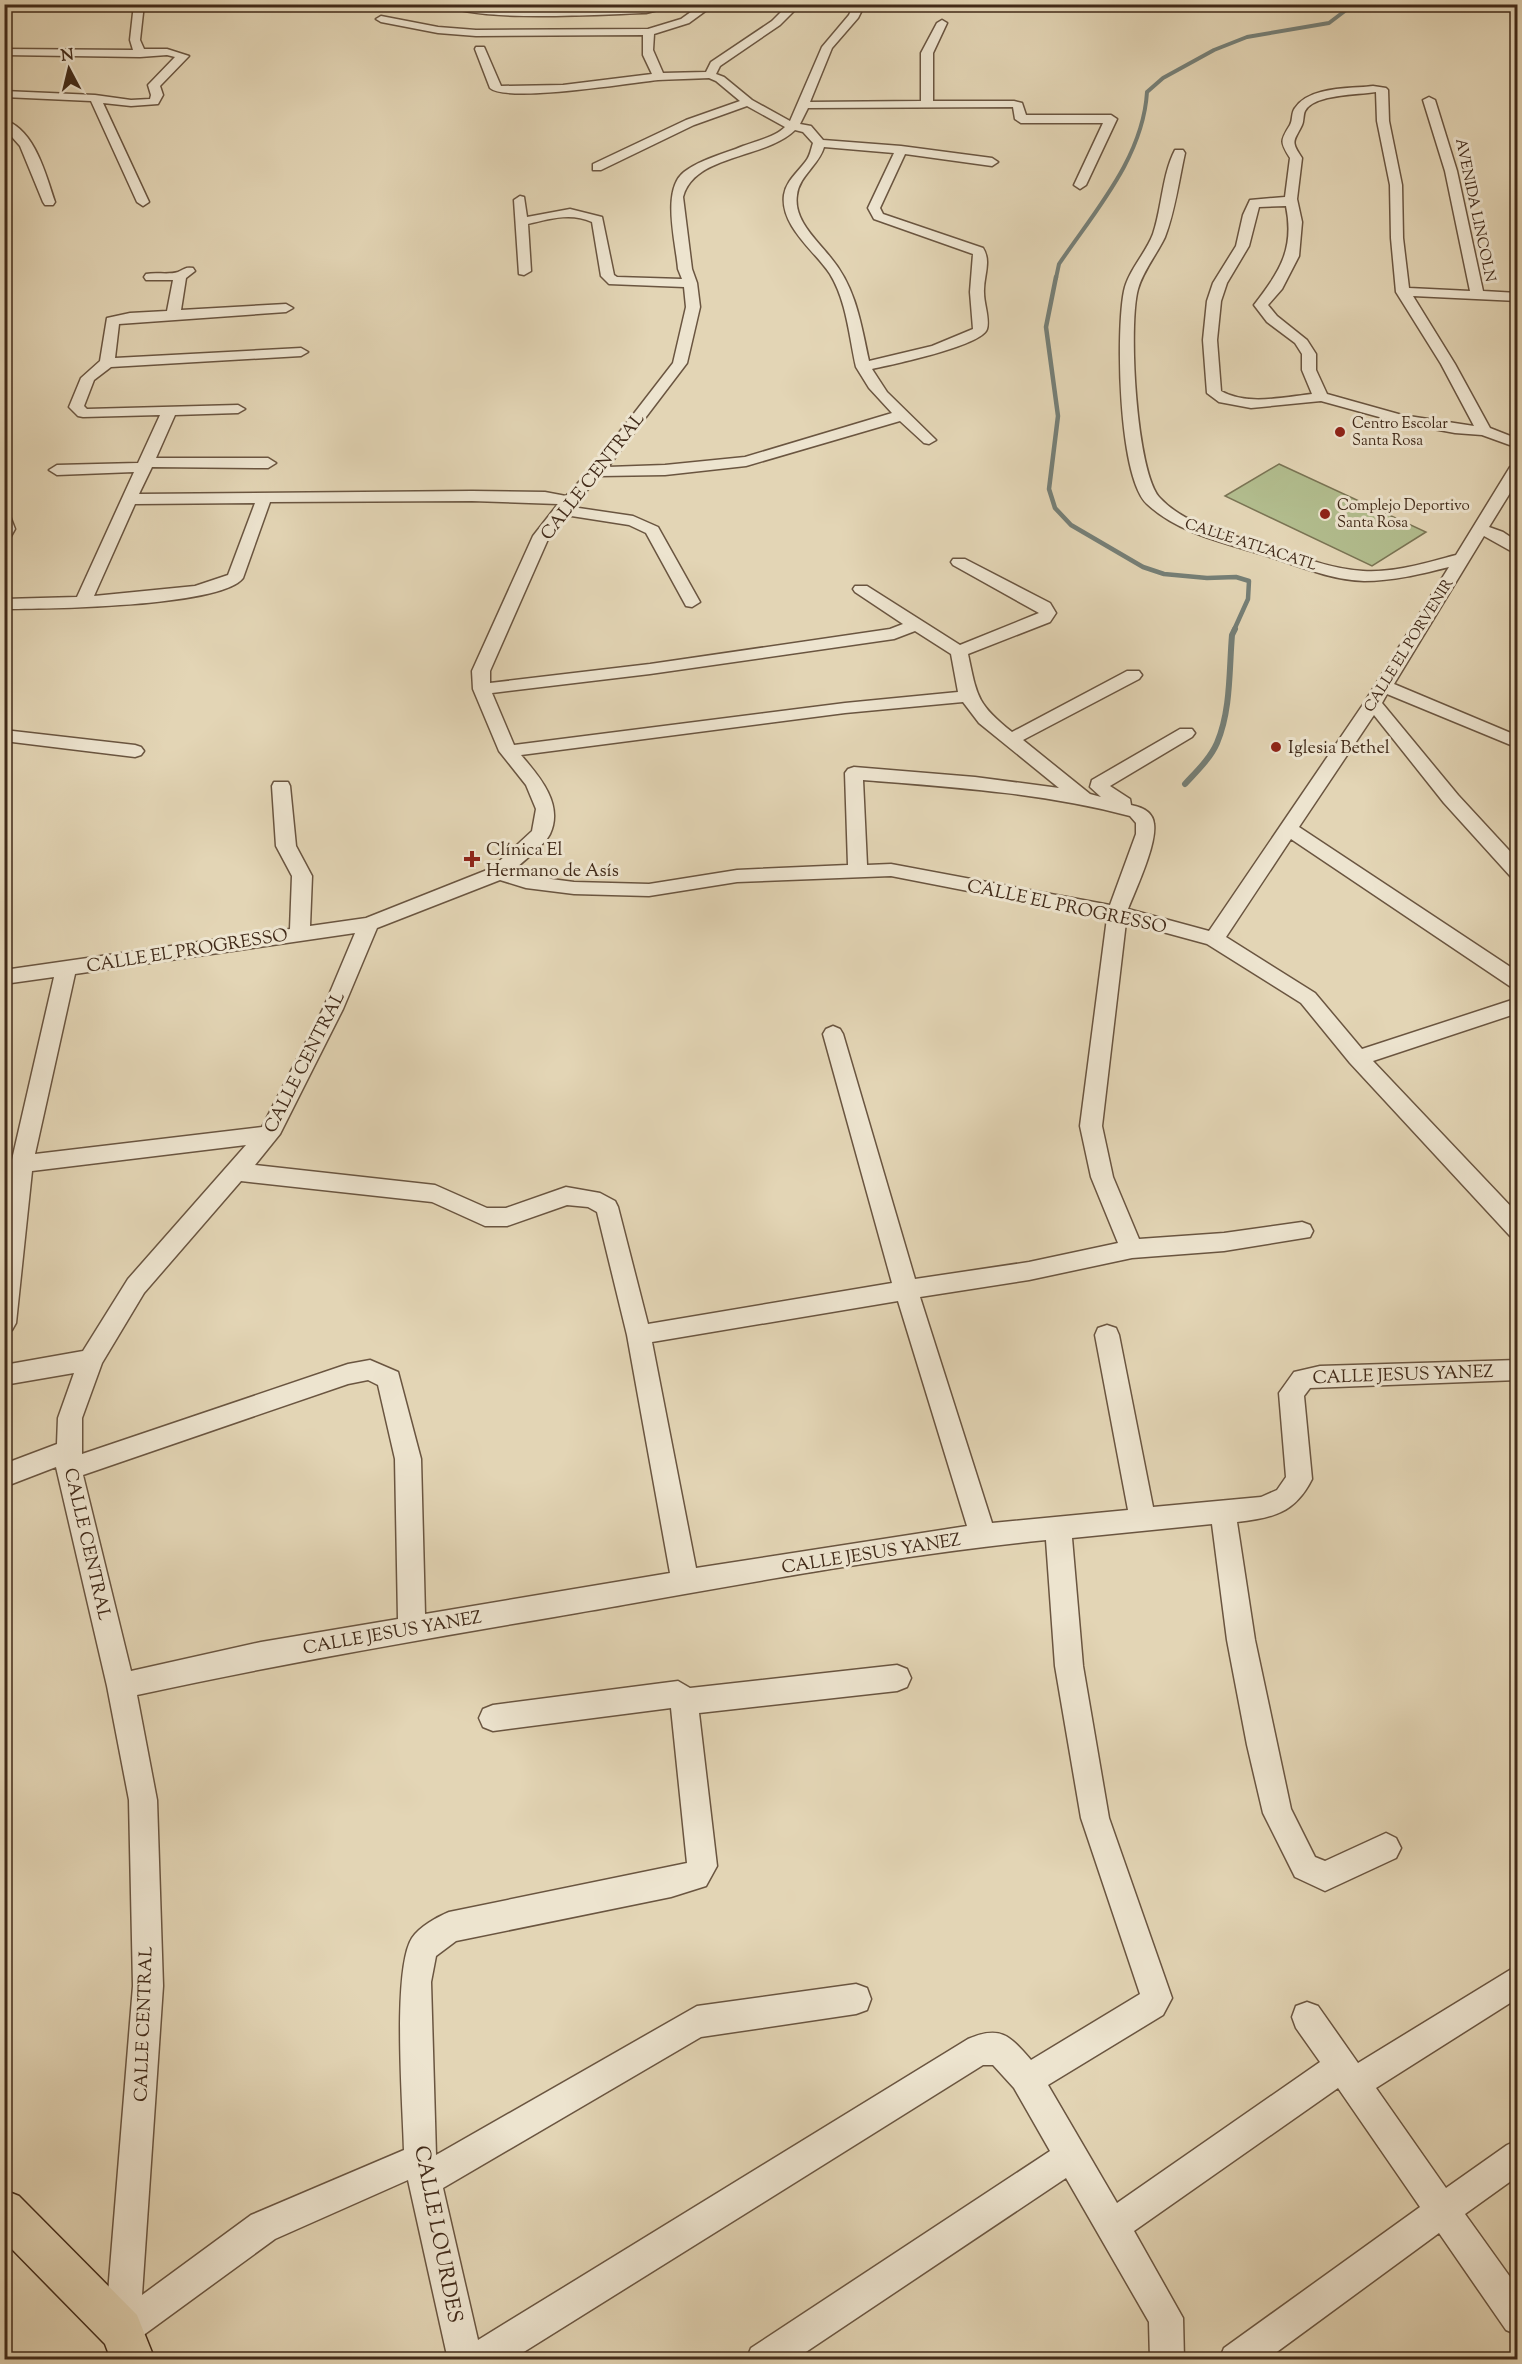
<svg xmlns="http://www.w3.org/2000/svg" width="1522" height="2364" font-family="'Sorts Mill Goudy',serif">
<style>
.green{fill:#b2bd8e;stroke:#7a7454;stroke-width:1.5}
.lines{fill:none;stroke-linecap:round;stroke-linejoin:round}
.stream-far2{stroke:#757f77;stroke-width:4}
.stream-far1{stroke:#757f77;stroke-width:4.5}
.stream{stroke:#757f77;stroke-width:6}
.minor-casing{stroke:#6a5540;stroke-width:3}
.major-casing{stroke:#412a19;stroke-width:3}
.minor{fill:#ede4cf;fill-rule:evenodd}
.major{fill:#e3d5b5;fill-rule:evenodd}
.poi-dot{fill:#8f2418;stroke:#ede4cf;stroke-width:2}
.labels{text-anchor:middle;stroke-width:6;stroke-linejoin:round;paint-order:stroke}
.far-street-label{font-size:15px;fill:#412a19;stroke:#ede4cf}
.far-poi-label{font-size:15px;fill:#412a19;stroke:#ede4cf;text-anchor:start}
.street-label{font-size:18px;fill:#412a19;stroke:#ede4cf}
.poi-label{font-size:18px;fill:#412a19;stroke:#ede4cf;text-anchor:start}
.near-street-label{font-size:21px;fill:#412a19;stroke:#ede4cf}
</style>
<rect width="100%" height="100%" fill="#e3d5b5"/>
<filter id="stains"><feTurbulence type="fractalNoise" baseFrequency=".00333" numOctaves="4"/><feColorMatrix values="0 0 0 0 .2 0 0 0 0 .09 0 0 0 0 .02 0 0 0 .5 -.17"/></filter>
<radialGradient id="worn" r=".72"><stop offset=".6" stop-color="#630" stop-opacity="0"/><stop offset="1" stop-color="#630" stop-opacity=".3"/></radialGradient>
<path class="green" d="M 1279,464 L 1426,532 L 1372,566 L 1225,496 Z"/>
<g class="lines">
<path class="stream-far2" d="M 1056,278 L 1059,264 C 1094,212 1143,158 1147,92 L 1163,78 L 1214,50 L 1247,37 L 1329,23 L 1354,4"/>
<path class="stream-far1" d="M 1056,277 L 1046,327 L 1058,416 L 1049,489 L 1055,508 L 1071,525 L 1143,567 L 1164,574 L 1207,578 L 1236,577 L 1249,581 L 1248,599 L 1234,630"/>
<path class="stream" d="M 1185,784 C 1196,772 1210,759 1217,743 C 1231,710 1229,670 1232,635 L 1235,629"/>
<defs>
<g id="minor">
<path d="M 134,4 L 144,4 L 140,40 L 144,49 L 167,49 L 189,56 L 160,86 L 163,95 L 158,104 L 131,106 L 103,103 L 149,202 L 143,206 L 137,202 L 91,101 L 4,97 L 4,91 L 95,95 L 131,100 L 150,99 L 151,95 L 148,85 L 175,57 L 167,55 L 140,57 L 4,55 L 4,49 L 133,50 L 130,40 Z"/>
<path d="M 444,4 L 510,9 L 646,7 L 660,4 L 658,10 L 646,13 C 605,14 473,23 444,4 Z"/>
<path d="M 702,4 L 715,4 L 689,23 L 654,34 L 653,50 L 663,73 L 706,72 L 711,62 L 772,21 L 789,4 L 801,4 L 780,25 L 720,66 L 716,74 L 724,77 L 752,100 L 790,121 L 822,47 L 849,15 L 854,4 L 865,4 L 858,18 L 832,48 L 810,102 L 921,101 L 921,53 L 937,23 L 942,20 L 947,23 L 933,53 L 933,101 L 1014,101 L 1022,103 L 1026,115 L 1111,115 L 1117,119 L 1086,185 L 1080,189 L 1074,185 L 1103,123 L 1021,123 L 1015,119 L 1013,107 L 808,108 L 800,124 L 811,126 L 823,140 L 901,146 L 992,158 L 998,162 L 992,166 L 905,154 L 880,208 L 883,214 L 983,248 C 992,262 983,277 984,293 C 984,304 990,319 987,329 C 982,346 890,365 872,369 L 887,392 L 936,440 L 929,444 L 924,443 L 900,421 L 746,466 L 665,475 L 600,476 L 572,507 L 633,516 L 658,527 L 700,602 L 692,607 L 686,606 L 646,533 L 629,525 L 565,515 L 549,537 L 490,671 L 490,683 L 650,664 L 890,629 L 903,624 L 855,592 L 853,589 L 855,586 L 867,586 L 960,645 L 1039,613 L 953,565 L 951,562 L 953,559 L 965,559 L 1050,603 L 1056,613 L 1050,622 L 968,654 C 977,697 977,704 1012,732 L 1127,671 L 1139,671 L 1142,675 L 1139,679 L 1023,740 L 1090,794 L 1101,797 L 1090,787 L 1092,780 L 1180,729 L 1192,729 L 1195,733 L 1192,737 L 1110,786 L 1130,799 L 1131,805 C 1142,807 1153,812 1154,824 C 1157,844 1136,889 1128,909 L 1209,931 L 1364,703 L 1449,567 C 1421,574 1393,581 1364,581 C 1331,580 1298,566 1267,556 C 1226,543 1179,534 1147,504 C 1118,476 1116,330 1124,291 C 1128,271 1146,253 1153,234 C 1162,208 1162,175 1175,150 L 1183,150 L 1185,153 C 1179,180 1175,211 1165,237 C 1157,254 1143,271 1138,289 C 1128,324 1136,473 1160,498 C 1184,524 1225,533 1258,543 C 1291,553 1327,569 1363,571 C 1394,573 1426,563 1456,555 L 1510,467 L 1518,463 L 1518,480 L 1489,527 L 1503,532 L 1518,542 L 1518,555 L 1484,536 L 1394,684 L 1518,736 L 1518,748 L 1387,694 L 1382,703 L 1458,795 L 1518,860 L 1518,878 L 1511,877 L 1444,803 L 1374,715 L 1299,827 L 1518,972 L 1518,989 L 1511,987 L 1291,839 L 1226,937 L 1315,993 L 1362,1049 L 1518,998 L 1518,1013 L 1373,1061 L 1518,1214 L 1518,1239 L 1510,1236 L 1350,1063 L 1301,1003 L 1207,944 L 1126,922 L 1102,1126 L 1113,1177 L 1139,1239 L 1224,1233 L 1302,1222 L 1310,1225 L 1313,1231 L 1310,1237 L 1224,1251 L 1132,1258 L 1029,1280 L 920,1297 L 992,1523 L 1128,1510 L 1095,1335 L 1098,1328 L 1107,1325 L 1116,1328 L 1119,1335 L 1153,1507 L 1261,1497 L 1277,1490 L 1286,1477 L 1279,1393 L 1294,1372 L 1320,1366 L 1518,1360 L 1518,1380 L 1310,1388 L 1304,1396 L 1312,1479 C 1295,1513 1273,1518 1237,1522 L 1255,1640 L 1291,1809 L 1315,1857 L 1325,1861 L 1386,1833 L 1396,1838 L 1401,1848 L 1396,1858 L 1325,1891 L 1295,1877 L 1263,1813 L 1247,1745 L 1227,1640 L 1212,1524 L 1072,1538 L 1083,1666 L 1109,1818 L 1172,1998 L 1163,2015 L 1048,2085 L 1117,2203 L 1320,2062 L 1296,2028 L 1292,2017 L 1296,2006 L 1307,2002 L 1318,2006 L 1358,2063 L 1518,1965 L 1518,1998 L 1376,2088 L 1446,2188 L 1507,2145 L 1518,2140 L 1518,2176 L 1465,2214 L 1518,2288 L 1518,2335 L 1506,2330 L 1439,2233 L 1266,2360 L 1219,2360 L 1224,2348 L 1420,2207 L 1338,2088 L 1134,2231 L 1183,2318 L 1184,2360 L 1150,2360 L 1149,2322 L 1066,2178 L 794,2360 L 746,2360 L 751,2348 L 1050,2151 L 1014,2088 L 993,2065 L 983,2065 L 511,2360 L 448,2360 L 408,2180 L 275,2239 L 134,2342 L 122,2347 L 110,2342 L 105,2330 L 133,1986 L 129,1800 L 107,1686 L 56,1467 L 4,1487 L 4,1464 L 57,1444 L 58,1418 L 74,1373 L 4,1385 L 4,1365 L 83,1351 L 128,1279 L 246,1145 L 32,1171 L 16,1323 L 12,1330 L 4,1333 L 4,1218 L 11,1164 L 54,977 L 4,984 L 4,970 L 290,929 L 292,876 L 276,846 L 272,786 L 274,782 L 288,782 L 290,786 L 296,846 L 312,876 L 310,926 L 366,918 L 492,868 L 532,831 L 536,809 L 526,785 L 499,751 L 473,689 L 472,671 L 533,536 L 558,504 L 472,501 L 270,502 L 243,578 C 221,607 44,609 4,609 L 4,599 L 77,597 L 134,472 L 57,475 L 49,470 L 57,465 L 138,463 L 160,415 L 83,417 L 78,416 L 69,407 L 81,378 L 100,361 L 107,318 L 130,313 L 167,311 L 173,280 L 146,280 L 144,277 L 146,274 C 156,272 169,275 178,272 C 185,269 185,267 193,268 L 195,271 L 186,278 L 181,310 L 286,304 L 293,308 L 286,312 L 119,324 L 115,358 L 301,348 L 308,352 L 301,356 L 111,367 L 94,380 L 84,406 L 87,409 L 238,405 L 245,409 L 238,413 L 175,415 L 156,458 L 268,458 L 276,463 L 268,468 L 152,467 L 139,494 L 472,491 L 545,492 L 566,496 L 591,469 L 673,363 L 686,307 L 684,287 L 609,284 L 601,276 L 592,222 C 571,212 549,219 528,224 L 531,271 L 524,275 L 519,274 L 514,200 L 520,196 L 524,197 L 527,217 L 570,209 L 602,217 L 614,275 L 617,277 L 682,279 L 678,269 C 676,243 661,190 684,172 C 701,159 724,154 743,146 C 756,141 775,137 785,127 L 747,106 L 694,125 L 601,170 L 593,170 L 593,164 L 686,120 L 740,101 L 716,81 L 709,78 C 692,79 675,79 658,80 C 630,83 507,103 490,88 L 475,49 L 476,47 L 484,47 L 485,49 L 501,86 L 563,85 L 652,74 L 643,55 L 643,35 L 476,36 L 438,33 L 381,22 L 376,19 L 381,16 L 438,27 L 476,30 L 648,29 L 681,19 ZM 795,130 L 803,132 L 813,143 C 811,149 810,156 806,161 C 798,172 786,181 784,195 C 780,226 815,251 830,274 C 847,302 849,336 856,367 L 869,388 L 892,413 L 745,457 L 665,465 L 608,467 L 687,363 L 700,307 L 697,283 L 692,269 L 683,197 C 694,154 766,159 795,130 ZM 824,147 L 894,153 L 868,208 L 874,219 L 973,254 L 970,292 L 973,329 L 932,346 L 869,361 C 861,324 856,288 831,258 C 817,240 793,220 797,195 C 799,176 819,165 824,147 ZM 255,503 L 228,575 L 195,586 L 94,596 L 135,504 ZM 915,631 L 951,654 L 958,692 L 845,703 L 514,745 L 492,693 L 650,674 L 894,639 ZM 963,702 L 979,723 L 1059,788 L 975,777 L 854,767 L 848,769 L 845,773 L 848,865 L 737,870 L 649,884 L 574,882 L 528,876 L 513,871 C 522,862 544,846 550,834 C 564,804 539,776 521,755 L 845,713 ZM 863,780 C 953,787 1043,793 1130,816 L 1136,823 L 1136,834 L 1110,905 L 891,864 L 867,865 ZM 891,876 L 1107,918 L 1080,1126 L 1091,1177 L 1118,1243 L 1029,1262 L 915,1279 L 843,1034 L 840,1029 L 833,1026 L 826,1029 L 823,1034 L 892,1283 L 648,1324 L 618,1207 L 615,1201 L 600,1193 L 566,1187 L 506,1208 L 487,1208 L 435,1185 L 255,1165 L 280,1134 L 343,1009 L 377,928 L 500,880 L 526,888 L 574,894 L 649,896 L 737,882 ZM 355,933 L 323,1009 L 262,1127 L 35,1154 L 75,974 ZM 241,1181 L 432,1202 L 485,1226 L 507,1226 L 567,1205 L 588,1207 L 597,1212 L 627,1335 L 670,1573 L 425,1614 L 421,1459 L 398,1372 L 370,1360 L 348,1364 L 82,1454 L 82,1418 L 102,1363 L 144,1293 ZM 898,1301 L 967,1526 L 696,1568 L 652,1342 ZM 368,1380 L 378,1385 L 395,1459 L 398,1619 L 261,1642 L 131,1671 L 83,1475 L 348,1384 ZM 1046,1540 L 1055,1666 L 1081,1818 L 1140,1994 L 1031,2060 C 1010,2036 1001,2025 968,2039 L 478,2340 L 443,2188 L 701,2037 L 856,2014 L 867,2010 L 871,1999 L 867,1988 L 856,1984 L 697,2006 L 436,2155 L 431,1982 L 436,1956 L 456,1941 L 671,1897 L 706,1886 L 717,1866 L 699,1713 L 897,1691 L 907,1687 L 911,1678 L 907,1669 L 897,1665 L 690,1688 L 678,1681 L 493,1705 L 483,1709 L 479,1718 L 483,1727 L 493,1731 L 671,1708 L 687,1863 L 449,1912 C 437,1917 419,1927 412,1938 C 392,1969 403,2107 404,2150 L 251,2215 L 142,2295 L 163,1986 L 157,1800 L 137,1695 C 292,1661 449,1635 606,1608 C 752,1582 899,1555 1046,1540 Z"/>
<path d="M 1373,86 L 1386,88 L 1388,90 L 1389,121 L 1402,185 L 1403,238 L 1409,288 L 1470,291 L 1445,171 L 1423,100 L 1429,97 L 1435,100 L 1457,171 L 1483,291 L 1518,293 L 1518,301 L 1413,296 L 1455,364 L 1490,428 L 1518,439 L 1518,448 L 1482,435 L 1455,433 L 1401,423 L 1321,401 L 1251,408 L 1219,402 L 1207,393 L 1203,340 L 1207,301 L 1213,283 L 1236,246 L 1243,215 L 1250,200 L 1285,197 L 1290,158 C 1280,142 1280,141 1290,125 C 1293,120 1291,113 1295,108 C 1310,86 1349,89 1373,86 ZM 1376,92 L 1377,121 L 1390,185 L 1391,238 L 1396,292 L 1441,364 L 1474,426 L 1402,415 L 1327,394 L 1316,370 L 1316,354 L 1307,340 L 1277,316 L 1268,305 L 1282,289 L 1299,256 L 1302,222 L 1297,199 L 1302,158 C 1290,140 1294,142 1302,125 C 1304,121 1303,115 1305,111 C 1314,94 1358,95 1376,92 ZM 1286,206 C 1295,250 1279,272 1254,305 L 1267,322 L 1295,343 L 1302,354 L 1302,370 L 1312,394 C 1283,397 1248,406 1221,391 L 1217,340 L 1221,301 L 1227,283 L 1249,246 L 1259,207 Z"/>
<path d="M 4,120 C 35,129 46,176 55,202 L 53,205 L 45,205 L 43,202 L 20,146 L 4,128 Z"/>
<path d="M 4,514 L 10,516 L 15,529 L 10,538 L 4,540 Z"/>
<path d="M 4,730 L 135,745 L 141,747 L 144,751 L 141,755 L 135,757 L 4,741 Z"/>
</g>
<path id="major" d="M 4,2190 L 19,2196 L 137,2315 L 155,2360 L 111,2360 L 105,2344 L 4,2241 Z"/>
</defs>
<use href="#minor" class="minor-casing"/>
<use href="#major" class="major-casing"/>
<use href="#minor" class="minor"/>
<use href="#major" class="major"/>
</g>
<g class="poi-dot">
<circle cx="1340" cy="432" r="6"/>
<circle cx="1325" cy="514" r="6"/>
<circle cx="1276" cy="747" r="6"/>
<path d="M469 850h6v6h6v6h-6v6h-6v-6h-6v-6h6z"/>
</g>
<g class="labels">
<g class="far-street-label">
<text transform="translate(1476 210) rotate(78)" y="5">AVENIDA LINCOLN</text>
<text transform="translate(1251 544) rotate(18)" y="5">CALLE ATLACATL</text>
<text transform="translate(1408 645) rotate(-58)" y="5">CALLE EL PORVENIR</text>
</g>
<g class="far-poi-label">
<text x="1352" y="428">Centro Escolar<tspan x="1352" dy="17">Santa Rosa</tspan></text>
<text x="1337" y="510">Complejo Deportivo<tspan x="1337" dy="17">Santa Rosa</tspan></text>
</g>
<g class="street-label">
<text transform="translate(592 476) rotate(-52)" y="6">CALLE CENTRAL</text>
<text transform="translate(1067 906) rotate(12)" y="6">CALLE EL PROGRESSO</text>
<text transform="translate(187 950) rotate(-9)" y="6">CALLE EL PROGRESSO</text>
<text transform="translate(304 1062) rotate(-63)" y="6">CALLE CENTRAL</text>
<text transform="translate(1403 1374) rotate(-2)" y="6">CALLE JESUS YANEZ</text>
<text transform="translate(88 1544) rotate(77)" y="6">CALLE CENTRAL</text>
<text transform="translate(871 1553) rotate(-9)" y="6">CALLE JESUS YANEZ</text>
<text transform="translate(392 1632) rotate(-10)" y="6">CALLE JESUS YANEZ</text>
<text transform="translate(143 2024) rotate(-88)" y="6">CALLE CENTRAL</text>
</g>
<g class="poi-label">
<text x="1288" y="753">Iglesia Bethel</text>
<text x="486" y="855">Clínica El<tspan x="486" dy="21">Hermano de Asís</tspan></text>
</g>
<g class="near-street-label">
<text transform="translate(439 2234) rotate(79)" y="7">CALLE LOURDES</text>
</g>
</g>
<rect width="1522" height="2364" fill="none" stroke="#e3d5b5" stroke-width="24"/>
<rect x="6" y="6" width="1510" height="2352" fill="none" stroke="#412a19" stroke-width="3"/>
<rect x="12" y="12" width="1498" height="2340" fill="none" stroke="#412a19" stroke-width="1.5"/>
<g transform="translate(69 69) rotate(353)" stroke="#ede4cf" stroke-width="4.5" paint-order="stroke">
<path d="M0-4.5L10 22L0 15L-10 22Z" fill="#412a19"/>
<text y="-9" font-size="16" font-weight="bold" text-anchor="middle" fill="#412a19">N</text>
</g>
<rect width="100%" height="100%" filter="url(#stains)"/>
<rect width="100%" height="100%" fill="url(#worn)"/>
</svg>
